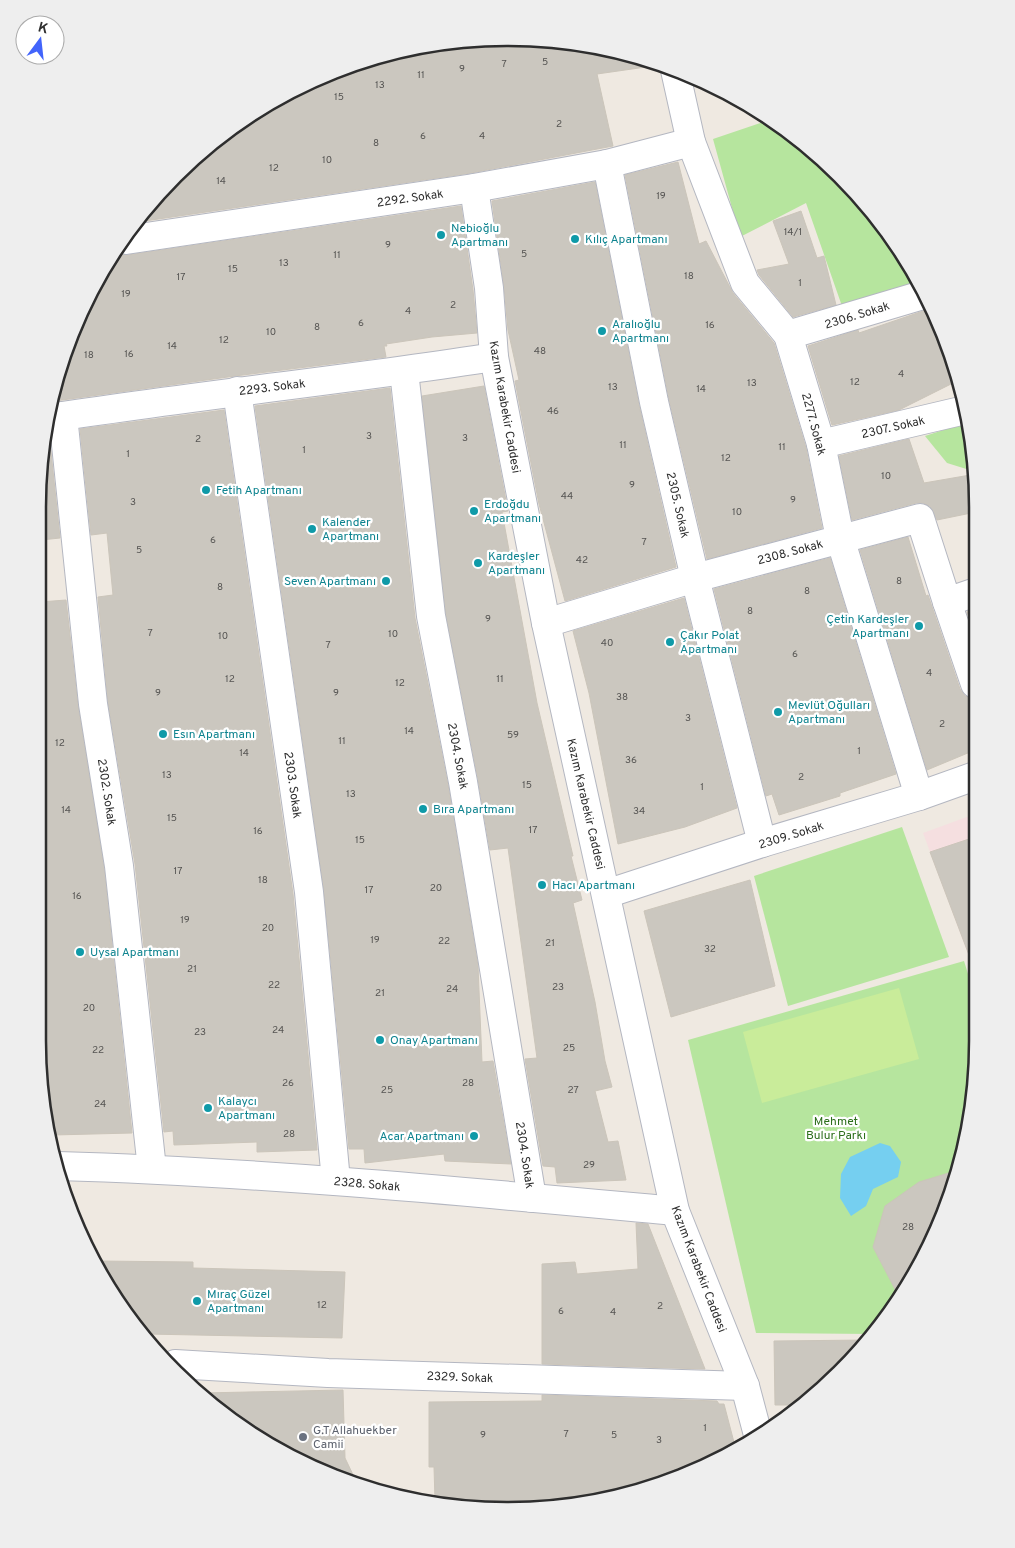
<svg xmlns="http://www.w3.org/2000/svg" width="1015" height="1548" font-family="Overpass,sans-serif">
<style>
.medical{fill:#f5dfe0}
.green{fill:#b6e59e}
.pitch{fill:#c9ec9a}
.water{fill:#75cff0}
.building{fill:#cbc7bf;stroke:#cbc5ba}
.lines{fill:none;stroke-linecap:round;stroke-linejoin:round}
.minor-casing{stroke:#b4b7c1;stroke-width:30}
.minor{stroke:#fff;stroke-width:28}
.culture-dot{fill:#0f9aa8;stroke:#fff;stroke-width:2}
.worship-dot{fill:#6b7280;stroke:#fff;stroke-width:2}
.labels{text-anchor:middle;stroke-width:4.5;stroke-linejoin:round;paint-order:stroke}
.number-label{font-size:10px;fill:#555452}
.street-label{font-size:12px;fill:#2e2e2e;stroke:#fff}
.culture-label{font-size:12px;fill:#0d838f;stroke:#fff;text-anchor:start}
.park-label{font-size:12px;fill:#2c6e1b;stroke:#fff}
.worship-label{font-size:12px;fill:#5b616d;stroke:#fff;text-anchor:start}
.rim{fill:none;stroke:#2e2e2e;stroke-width:2.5}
</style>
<rect width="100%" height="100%" fill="#efe9e1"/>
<path class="medical" d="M 975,814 L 974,970 L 923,833 Z"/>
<g class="green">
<path d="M 769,120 L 818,154 L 881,222 L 918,282 L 843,309 L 806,203 L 740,237 L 713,139 Z"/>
<path d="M 968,422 L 976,472 L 947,463 L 925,436 Z"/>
<path d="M 902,827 L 949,957 L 788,1006 L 754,876 Z"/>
<path d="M 964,961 L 974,993 L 973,1102 L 929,1248 L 872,1334 L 756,1333 L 688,1040 Z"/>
</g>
<path class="pitch" d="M 899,988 L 919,1059 L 762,1103 L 743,1032 Z"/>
<path class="water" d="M 880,1143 L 890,1146 L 901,1162 L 898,1177 L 873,1189 L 866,1206 L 851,1216 L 840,1198 L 841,1174 L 850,1157 Z"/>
<g class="building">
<path d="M 477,39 L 569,42 L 661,64 L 660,65 L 597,74 L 613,146 L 471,173 L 138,222 L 154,197 L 222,134 L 299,86 L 386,53 Z"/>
<path d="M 678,162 L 699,244 L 706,241 L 733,293 L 774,343 L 806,448 L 822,528 L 707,559 L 669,399 L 625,175 Z"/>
<path d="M 595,182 L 639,405 L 676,567 L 565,601 L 539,504 L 515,381 L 519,380 L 508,330 L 504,286 L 492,201 Z"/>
<path d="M 461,206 L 473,290 L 477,333 L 432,337 L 386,344 L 387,346 L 384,346 L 386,357 L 235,376 L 55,401 L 86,300 L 117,253 L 128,255 Z"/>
<path d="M 801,211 L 817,258 L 824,256 L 836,305 L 793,317 L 759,275 L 757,270 L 789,264 L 773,221 Z"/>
<path d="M 932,308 L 959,380 L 899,410 L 832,425 L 808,346 L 858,330 L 859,333 Z"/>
<path d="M 484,386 L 508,511 L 502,512 L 537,703 L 573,856 L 571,856 L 582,900 L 573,903 L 595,1002 L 605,1061 L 612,1087 L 595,1091 L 608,1142 L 618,1141 L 626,1180 L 557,1183 L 555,1167 L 543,1166 L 525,1059 L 537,1058 L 508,848 L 490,850 L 478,779 L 446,614 L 422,396 Z"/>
<path d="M 390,388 L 415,618 L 448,785 L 478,966 L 482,1062 L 493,1061 L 511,1164 L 445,1161 L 444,1154 L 365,1163 L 364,1149 L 349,1149 L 324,890 L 255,406 Z"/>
<path d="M 224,410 L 293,894 L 317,1150 L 257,1152 L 257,1142 L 174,1145 L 173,1131 L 164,1132 L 135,864 L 108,702 L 98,597 L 113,595 L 107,533 L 91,535 L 80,429 Z"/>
<path d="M 46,433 L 49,433 L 60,538 L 41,540 L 42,446 Z"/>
<path d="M 909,439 L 924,483 L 976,474 L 976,512 L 937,520 L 930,506 L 923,503 L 916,503 L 852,520 L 839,456 Z"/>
<path d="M 908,537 L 926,596 L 928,595 L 960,689 L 965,696 L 975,699 L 975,750 L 927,770 L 860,550 Z"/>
<path d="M 830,558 L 896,774 L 840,793 L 840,796 L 779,815 L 772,794 L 766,796 L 714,589 Z"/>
<path d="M 684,598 L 737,808 L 685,827 L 618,844 L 589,693 L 573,631 Z"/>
<path d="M 66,600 L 78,706 L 104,868 L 132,1133 L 53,1135 L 38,1041 L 38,985 L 47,984 L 41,850 L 39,847 L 40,602 Z"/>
<path d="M 976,609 L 976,638 L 967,612 Z"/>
<path d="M 975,837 L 974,963 L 972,963 L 930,852 Z"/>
<path d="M 750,880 L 775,986 L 671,1017 L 644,911 Z"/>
<path d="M 952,1172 L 929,1248 L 898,1295 L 873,1247 L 885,1206 L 919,1182 Z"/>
<path d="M 636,1223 L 648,1224 L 705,1369 L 542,1364 L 542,1264 L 575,1262 L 577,1274 L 638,1269 Z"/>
<path d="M 97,1261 L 193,1262 L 193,1268 L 345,1272 L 342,1338 L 147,1334 L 117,1302 Z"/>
<path d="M 867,1340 L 861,1351 L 795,1405 L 775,1405 L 774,1341 Z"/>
<path d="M 343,1390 L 345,1458 L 356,1481 L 328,1475 L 221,1413 L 202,1393 Z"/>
<path d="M 542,1395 L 717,1401 L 719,1404 L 724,1404 L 736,1450 L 629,1495 L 476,1509 L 435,1500 L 434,1467 L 429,1467 L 429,1402 L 542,1401 Z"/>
</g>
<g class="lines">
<defs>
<g id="minor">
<path d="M 675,70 L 691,142 L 745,283 L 788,335 L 821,444 L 840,538 L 919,796"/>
<path d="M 607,164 L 654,402 L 695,578 L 762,843"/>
<path d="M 474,188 L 489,288 L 494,357 L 546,623 L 675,1211 L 745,1386 L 758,1435"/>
<path d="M 126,240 L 474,188 L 607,164 L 691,142"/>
<path d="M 788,335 L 926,294"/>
<path d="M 404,371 L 431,616 L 463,782 L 532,1198"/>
<path d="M 237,391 L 309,892 L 336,1181"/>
<path d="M 63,416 L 93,704 L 119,866 L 152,1169"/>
<path d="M 50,418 C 198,395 347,380 494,357"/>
<path d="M 821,444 L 965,410"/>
<path d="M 947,602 L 975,684"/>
<path d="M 546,623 L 695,578 L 920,518 L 947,602 L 976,592"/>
<path d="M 606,894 L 762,843 L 919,796 L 975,776"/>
<path d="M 58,1166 C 264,1172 470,1192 675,1211"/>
<path d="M 175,1364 L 328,1373 L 745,1386"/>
</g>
</defs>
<use href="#minor" class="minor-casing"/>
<use href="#minor" class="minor"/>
</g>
<g class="culture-dot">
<circle cx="441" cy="235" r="5"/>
<circle cx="575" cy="239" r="5"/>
<circle cx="602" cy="331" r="5"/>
<circle cx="206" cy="490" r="5"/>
<circle cx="474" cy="511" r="5"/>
<circle cx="312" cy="529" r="5"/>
<circle cx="478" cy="563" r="5"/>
<circle cx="386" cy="581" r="5"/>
<circle cx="919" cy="626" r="5"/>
<circle cx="670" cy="642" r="5"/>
<circle cx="778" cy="712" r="5"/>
<circle cx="163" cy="734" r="5"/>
<circle cx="423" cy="809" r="5"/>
<circle cx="542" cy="885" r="5"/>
<circle cx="80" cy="952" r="5"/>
<circle cx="380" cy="1040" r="5"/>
<circle cx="208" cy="1108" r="5"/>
<circle cx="474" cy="1136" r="5"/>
<circle cx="197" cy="1301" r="5"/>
</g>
<circle class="worship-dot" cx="303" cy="1437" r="5"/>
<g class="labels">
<g class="number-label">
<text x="545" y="65">5</text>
<text x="504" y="67">7</text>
<text x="462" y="72">9</text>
<text x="421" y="78">11</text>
<text x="380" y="88">13</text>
<text x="339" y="100">15</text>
<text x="559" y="127">2</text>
<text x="423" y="139">6</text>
<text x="482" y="139">4</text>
<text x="376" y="146">8</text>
<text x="327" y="163">10</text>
<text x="274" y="171">12</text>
<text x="221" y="184">14</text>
<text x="661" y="199">19</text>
<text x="793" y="235">14/1</text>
<text x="388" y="248">9</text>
<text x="524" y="257">5</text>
<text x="337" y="258">11</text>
<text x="284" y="266">13</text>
<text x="233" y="272">15</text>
<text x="689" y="279">18</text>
<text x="181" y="280">17</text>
<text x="800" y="286">1</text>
<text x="126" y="297">19</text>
<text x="453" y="308">2</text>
<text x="408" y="314">4</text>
<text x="361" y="326">6</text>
<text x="710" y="328">16</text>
<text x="317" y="330">8</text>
<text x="271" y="335">10</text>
<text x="224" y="343">12</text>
<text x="172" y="349">14</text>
<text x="540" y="354">48</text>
<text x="129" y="357">16</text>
<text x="89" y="358">18</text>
<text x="901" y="377">4</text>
<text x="855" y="385">12</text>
<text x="752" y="386">13</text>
<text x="613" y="390">13</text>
<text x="701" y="392">14</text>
<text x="553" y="414">46</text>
<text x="369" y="439">3</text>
<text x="465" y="441">3</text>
<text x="198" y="442">2</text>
<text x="623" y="448">11</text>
<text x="782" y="450">11</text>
<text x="304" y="453">1</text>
<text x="128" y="457">1</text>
<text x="726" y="461">12</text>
<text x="886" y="479">10</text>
<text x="632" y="488">9</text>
<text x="567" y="499">44</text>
<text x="793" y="503">9</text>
<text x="133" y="505">3</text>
<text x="737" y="515">10</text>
<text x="213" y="543">6</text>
<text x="644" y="545">7</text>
<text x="139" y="553">5</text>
<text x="582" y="563">42</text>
<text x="899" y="584">8</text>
<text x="220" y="590">8</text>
<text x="807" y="594">8</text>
<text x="750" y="614">8</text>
<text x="488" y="622">9</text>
<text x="150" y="636">7</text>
<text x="393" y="637">10</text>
<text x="223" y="639">10</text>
<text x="607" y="646">40</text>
<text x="328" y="648">7</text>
<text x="795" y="657">6</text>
<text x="929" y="676">4</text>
<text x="230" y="682">12</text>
<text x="500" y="682">11</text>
<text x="400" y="686">12</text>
<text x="158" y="696">9</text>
<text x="336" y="696">9</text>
<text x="622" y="700">38</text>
<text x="688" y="721">3</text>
<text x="942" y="727">2</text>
<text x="409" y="734">14</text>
<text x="513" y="738">59</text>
<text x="342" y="744">11</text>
<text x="60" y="746">12</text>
<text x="859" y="754">1</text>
<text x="244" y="756">14</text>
<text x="631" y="763">36</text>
<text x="167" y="778">13</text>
<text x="801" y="780">2</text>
<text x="527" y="788">15</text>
<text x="702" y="790">1</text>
<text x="351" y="797">13</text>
<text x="66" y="813">14</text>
<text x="639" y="814">34</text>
<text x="172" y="821">15</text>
<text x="533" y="833">17</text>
<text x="258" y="834">16</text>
<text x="360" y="843">15</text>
<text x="178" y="874">17</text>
<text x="263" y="883">18</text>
<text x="436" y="891">20</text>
<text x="369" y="893">17</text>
<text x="77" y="899">16</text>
<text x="185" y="923">19</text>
<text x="268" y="931">20</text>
<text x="375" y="943">19</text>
<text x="444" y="944">22</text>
<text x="550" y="946">21</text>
<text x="710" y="952">32</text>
<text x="192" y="972">21</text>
<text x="274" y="988">22</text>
<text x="558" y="990">23</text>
<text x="452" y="992">24</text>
<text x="380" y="996">21</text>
<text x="89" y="1011">20</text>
<text x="278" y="1033">24</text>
<text x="200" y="1035">23</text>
<text x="569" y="1051">25</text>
<text x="98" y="1053">22</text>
<text x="288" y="1086">26</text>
<text x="468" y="1086">28</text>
<text x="387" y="1093">25</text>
<text x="573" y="1093">27</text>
<text x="100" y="1107">24</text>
<text x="289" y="1137">28</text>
<text x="589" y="1168">29</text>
<text x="908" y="1230">28</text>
<text x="322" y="1308">12</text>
<text x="660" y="1309">2</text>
<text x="561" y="1314">6</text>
<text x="613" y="1315">4</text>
<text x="705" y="1431">1</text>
<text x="566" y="1437">7</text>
<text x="483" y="1438">9</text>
<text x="614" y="1438">5</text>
<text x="659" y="1443">3</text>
</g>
<g class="street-label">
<text transform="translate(410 198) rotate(-8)" y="4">2292. Sokak</text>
<text transform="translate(857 315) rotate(-17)" y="4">2306. Sokak</text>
<text transform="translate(272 387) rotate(-7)" y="4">2293. Sokak</text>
<text transform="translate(505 407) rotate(80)" y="4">Kazım Karabekir Caddesi</text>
<text transform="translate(814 424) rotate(75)" y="4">2277. Sokak</text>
<text transform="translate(893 427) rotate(-13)" y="4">2307. Sokak</text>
<text transform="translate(678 505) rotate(77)" y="4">2305. Sokak</text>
<text transform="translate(790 552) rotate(-15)" y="4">2308. Sokak</text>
<text transform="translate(458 756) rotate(79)" y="4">2304. Sokak</text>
<text transform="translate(293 785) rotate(82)" y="4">2303. Sokak</text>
<text transform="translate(107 792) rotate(81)" y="4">2302. Sokak</text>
<text transform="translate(586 804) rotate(77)" y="4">Kazım Karabekir Caddesi</text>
<text transform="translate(791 835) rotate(-17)" y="4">2309. Sokak</text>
<text transform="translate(525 1155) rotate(81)" y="4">2304. Sokak</text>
<text transform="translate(367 1184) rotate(5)" y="4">2328. Sokak</text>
<text transform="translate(699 1269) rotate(69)" y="4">Kazım Karabekir Caddesi</text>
<text transform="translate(460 1377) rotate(2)" y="4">2329. Sokak</text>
</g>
<g class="culture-label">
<text x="451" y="232">Nebioğlu<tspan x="451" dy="14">Apartmanı</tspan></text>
<text x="585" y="243">Kılıç Apartmanı</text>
<text x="612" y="328">Aralıoğlu<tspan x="612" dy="14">Apartmanı</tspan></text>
<text x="216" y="494">Fetih Apartmanı</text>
<text x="484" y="508">Erdoğdu<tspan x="484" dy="14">Apartmanı</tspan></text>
<text x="322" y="526">Kalender<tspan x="322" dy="14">Apartmanı</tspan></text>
<text x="488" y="560">Kardeşler<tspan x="488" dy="14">Apartmanı</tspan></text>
<text x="376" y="585" text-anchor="end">Seven Apartmanı</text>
<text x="909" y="623" text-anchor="end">Çetin Kardeşler<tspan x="909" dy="14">Apartmanı</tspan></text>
<text x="680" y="639">Çakır Polat<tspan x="680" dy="14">Apartmanı</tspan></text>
<text x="788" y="709">Mevlüt Oğulları<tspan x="788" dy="14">Apartmanı</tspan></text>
<text x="173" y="738">Esın Apartmanı</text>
<text x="433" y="813">Bıra Apartmanı</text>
<text x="552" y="889">Hacı Apartmanı</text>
<text x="90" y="956">Uysal Apartmanı</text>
<text x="390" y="1044">Onay Apartmanı</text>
<text x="218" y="1105">Kalaycı<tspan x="218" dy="14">Apartmanı</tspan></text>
<text x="464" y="1140" text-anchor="end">Acar Apartmanı</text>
<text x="207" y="1298">Mıraç Güzel<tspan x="207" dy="14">Apartmanı</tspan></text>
</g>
<g class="park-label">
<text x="836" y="1125">Mehmet<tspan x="836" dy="14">Bulur Parkı</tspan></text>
</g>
<g class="worship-label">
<text x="313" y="1434">G.T Allahuekber<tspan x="313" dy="14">Camii</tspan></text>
</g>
</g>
<path d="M0 0H1015V1548H0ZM507 46H508A461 461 0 0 1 969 507V1041A461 461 0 0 1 508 1502H507A461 461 0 0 1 46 1041V507A461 461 0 0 1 507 46Z" fill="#eee" fill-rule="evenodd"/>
<path class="rim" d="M507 46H508A461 461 0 0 1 969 507V1041A461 461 0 0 1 508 1502H507A461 461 0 0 1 46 1041V507A461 461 0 0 1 507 46Z"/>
<g transform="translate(40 40) rotate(15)"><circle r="24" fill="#ffffff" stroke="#ababab"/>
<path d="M0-4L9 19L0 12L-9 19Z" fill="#4264fb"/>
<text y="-8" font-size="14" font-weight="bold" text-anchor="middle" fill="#2e2e2e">K</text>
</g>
</svg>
